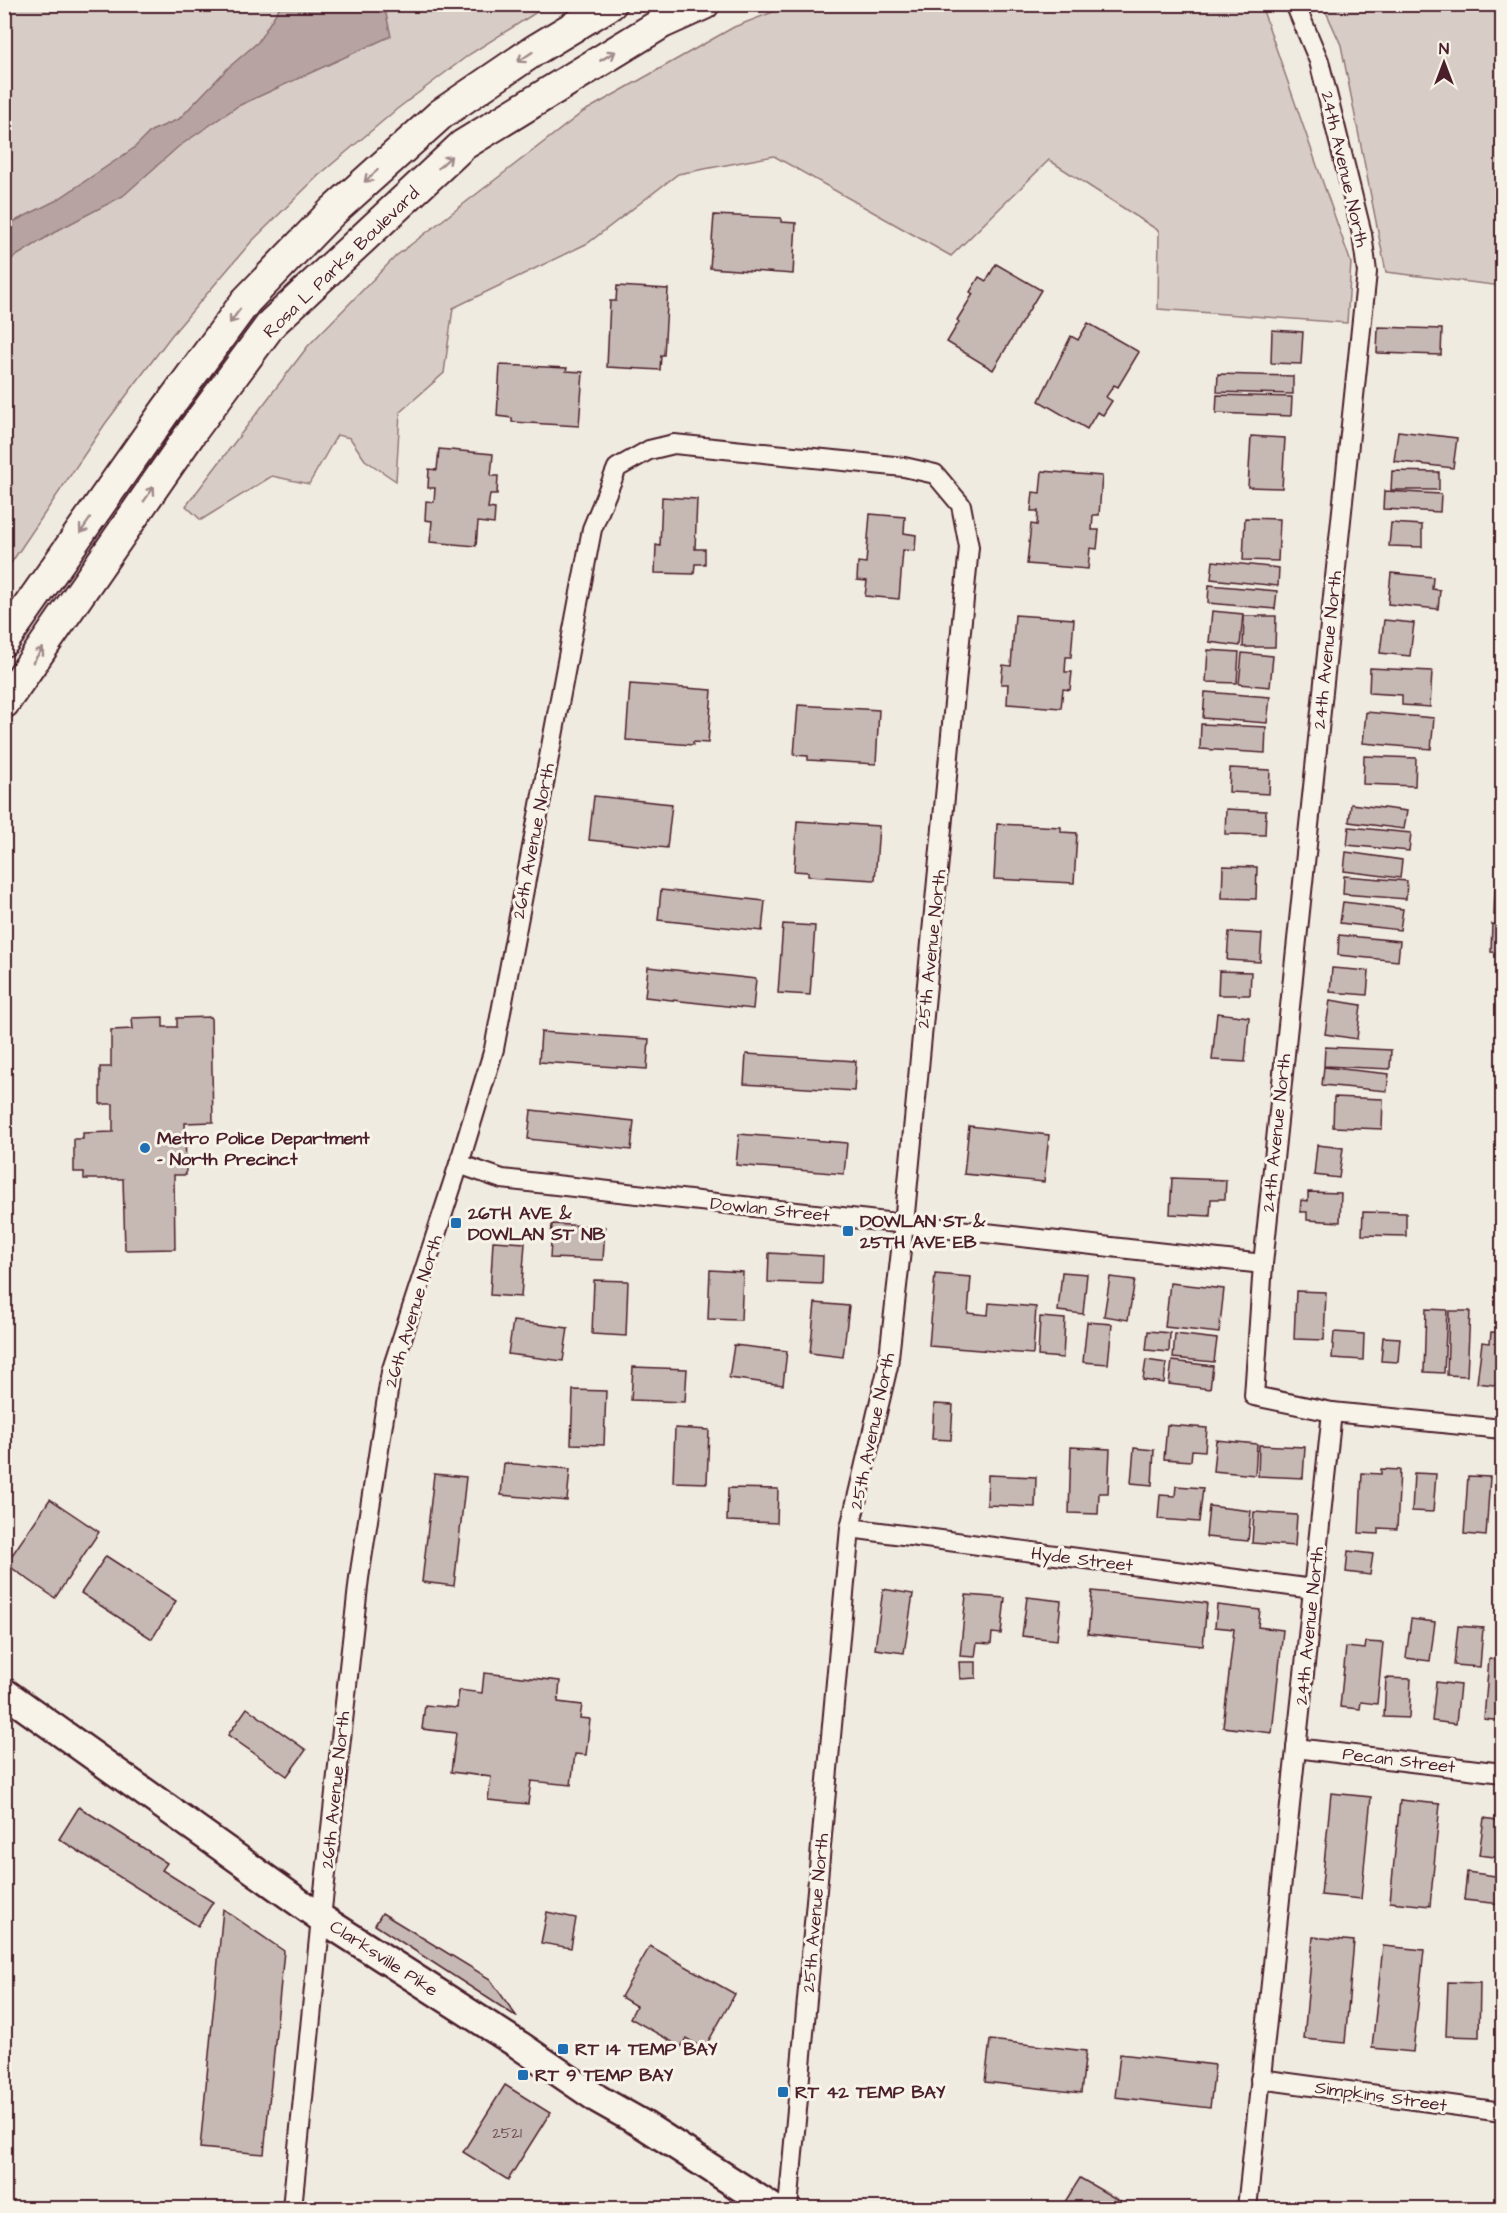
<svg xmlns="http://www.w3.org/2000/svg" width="1507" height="2213" font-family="'Architects Daughter',sans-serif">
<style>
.green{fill:#d8cdc6;stroke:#917678;stroke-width:1.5}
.water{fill:#b7a4a2;stroke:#8b6f72;stroke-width:1.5}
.building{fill:#c6b8b3;stroke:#4a1f2b;stroke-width:1.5}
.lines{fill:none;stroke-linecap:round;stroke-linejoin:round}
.minor-casing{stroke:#4a1f2b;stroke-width:22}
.secondary-casing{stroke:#4a1f2b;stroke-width:32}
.primary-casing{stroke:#4a1f2b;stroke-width:34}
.minor{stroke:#f7f3e8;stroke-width:18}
.secondary{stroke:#f7f3e8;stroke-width:27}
.primary{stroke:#f7f3e8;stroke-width:30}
.oneway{stroke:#a0898a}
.poi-dot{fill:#1f6fb2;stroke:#f7f3e8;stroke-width:2}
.labels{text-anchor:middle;stroke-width:6;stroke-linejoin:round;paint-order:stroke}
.number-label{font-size:15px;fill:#69454d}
.street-label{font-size:18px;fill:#4a1f2b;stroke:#f7f3e8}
.poi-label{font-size:18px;font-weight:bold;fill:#4a1f2b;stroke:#f7f3e8;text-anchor:start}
</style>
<rect width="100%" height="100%" fill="#f0ebe0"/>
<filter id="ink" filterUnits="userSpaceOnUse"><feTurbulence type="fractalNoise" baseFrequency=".0167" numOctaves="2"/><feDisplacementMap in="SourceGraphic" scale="12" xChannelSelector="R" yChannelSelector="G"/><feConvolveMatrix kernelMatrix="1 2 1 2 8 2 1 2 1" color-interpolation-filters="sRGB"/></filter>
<g filter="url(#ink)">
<g class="green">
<path d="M 5,5 L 548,5 L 470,54 L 397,109 L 318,176 L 251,242 L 171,336 L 105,424 L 5,572 Z"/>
<path d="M 791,5 L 1261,5 L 1351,263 L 1347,323 L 1158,309 L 1159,231 L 1049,160 L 951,256 L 774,156 L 678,174 L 588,243 L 453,308 L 444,373 L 400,412 L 396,481 L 365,460 L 350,438 L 337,435 L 309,484 L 272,476 L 201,520 L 186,506 L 308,346 L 396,256 L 583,112 L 734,27 Z"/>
<path d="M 1323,5 L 1502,5 L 1502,286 L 1386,272 L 1341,45 Z"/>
</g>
<path class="water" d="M 281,5 L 373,5 L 386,14 L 391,36 L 238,106 L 178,147 L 123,196 L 60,229 L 5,263 L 5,226 L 57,200 L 134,148 L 151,131 L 179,119 L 228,68 L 258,42 Z"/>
<g class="building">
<path d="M 714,215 L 781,218 L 781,222 L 796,223 L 793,274 L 710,268 Z"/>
<path d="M 996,264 L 1041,290 L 993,370 L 947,342 L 959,322 L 957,320 L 973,294 L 970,292 L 979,277 L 986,281 Z"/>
<path d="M 617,286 L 668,289 L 664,355 L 661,355 L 660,370 L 607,367 L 610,301 L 616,301 Z"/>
<path d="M 1088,323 L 1139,352 L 1118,387 L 1114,385 L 1106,397 L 1112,401 L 1103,415 L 1097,412 L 1087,429 L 1039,401 L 1071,336 L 1078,340 Z"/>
<path d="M 1378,327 L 1442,329 L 1441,355 L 1377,353 Z"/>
<path d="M 1272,330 L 1303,332 L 1301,364 L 1271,363 Z"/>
<path d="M 500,365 L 567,368 L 566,371 L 583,372 L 579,426 L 512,422 L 512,418 L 497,416 Z"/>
<path d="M 1218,374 L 1293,376 L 1293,394 L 1217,392 Z"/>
<path d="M 1217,395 L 1292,397 L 1291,416 L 1216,413 Z"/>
<path d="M 1398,431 L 1457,438 L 1453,468 L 1394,461 Z"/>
<path d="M 1251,436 L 1285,438 L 1282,488 L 1248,487 Z"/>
<path d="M 439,449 L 493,454 L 491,476 L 498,476 L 497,494 L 490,494 L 488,508 L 495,509 L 494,524 L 478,522 L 476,546 L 430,542 L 432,521 L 425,520 L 426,501 L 434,502 L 435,488 L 428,488 L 429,469 L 437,470 Z"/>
<path d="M 1042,471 L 1102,476 L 1099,515 L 1093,515 L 1092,530 L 1099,530 L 1097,549 L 1090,548 L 1088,569 L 1027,564 L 1031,524 L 1037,525 L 1038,511 L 1031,511 L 1033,492 L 1040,493 Z"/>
<path d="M 1392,471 L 1439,472 L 1439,490 L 1391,490 Z"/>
<path d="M 1384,491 L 1441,494 L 1440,512 L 1383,509 Z"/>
<path d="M 662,497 L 697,499 L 695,549 L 705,549 L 705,564 L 695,564 L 694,574 L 655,573 L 656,545 L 660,546 Z"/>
<path d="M 870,514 L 905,517 L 904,533 L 916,535 L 915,551 L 903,550 L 899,599 L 865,596 L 867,581 L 857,580 L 858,562 L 866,563 Z"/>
<path d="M 1245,518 L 1280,519 L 1278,561 L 1243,560 Z"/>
<path d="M 1391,523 L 1422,525 L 1422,547 L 1389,546 Z"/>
<path d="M 1213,561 L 1279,568 L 1278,586 L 1211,579 Z"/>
<path d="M 1391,573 L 1433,577 L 1432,589 L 1440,590 L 1438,609 L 1388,604 Z"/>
<path d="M 1209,585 L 1277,591 L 1275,609 L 1208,603 Z"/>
<path d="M 1212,611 L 1243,614 L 1240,646 L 1209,642 Z"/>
<path d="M 1015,615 L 1074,619 L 1071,657 L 1066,657 L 1065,672 L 1072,672 L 1070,690 L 1063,689 L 1061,708 L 1007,704 L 1008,684 L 1001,684 L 1003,665 L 1011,666 Z"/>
<path d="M 1244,616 L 1276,616 L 1275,647 L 1243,647 Z"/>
<path d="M 1384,620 L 1414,623 L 1410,656 L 1380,653 Z"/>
<path d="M 1208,650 L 1239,652 L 1237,683 L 1206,682 Z"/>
<path d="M 1242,653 L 1273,656 L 1270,687 L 1239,684 Z"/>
<path d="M 1370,668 L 1432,671 L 1430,707 L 1402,705 L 1402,695 L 1369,693 Z"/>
<path d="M 630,684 L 712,690 L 708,743 L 693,742 L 693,745 L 626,740 Z"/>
<path d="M 1205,692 L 1270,697 L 1267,723 L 1203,718 Z"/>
<path d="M 798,705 L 879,710 L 876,764 L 808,760 L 808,756 L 794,755 Z"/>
<path d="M 1366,712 L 1434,718 L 1431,749 L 1363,743 Z"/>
<path d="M 1201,724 L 1266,727 L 1265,753 L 1200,749 Z"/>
<path d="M 1364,756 L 1416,758 L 1415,786 L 1363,784 Z"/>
<path d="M 1230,768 L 1270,770 L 1269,794 L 1229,792 Z"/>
<path d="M 594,796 L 672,804 L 667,848 L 589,840 Z"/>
<path d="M 1351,804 L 1407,811 L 1404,829 L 1349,822 Z"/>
<path d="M 1226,809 L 1266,811 L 1265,835 L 1225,834 Z"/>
<path d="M 797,821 L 879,826 L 875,880 L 808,876 L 808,872 L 794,871 Z"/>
<path d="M 997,824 L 1061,827 L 1061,832 L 1077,833 L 1074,883 L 994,879 Z"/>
<path d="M 1349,827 L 1411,833 L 1409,851 L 1347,845 Z"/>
<path d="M 1346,852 L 1402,860 L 1400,878 L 1344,871 Z"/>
<path d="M 1223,866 L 1257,867 L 1256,899 L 1222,898 Z"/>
<path d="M 1344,876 L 1407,881 L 1406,899 L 1343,894 Z"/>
<path d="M 1495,888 L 1502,888 L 1502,916 L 1494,915 Z"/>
<path d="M 661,890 L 765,901 L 762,931 L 658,920 Z"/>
<path d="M 1343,902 L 1403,909 L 1400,930 L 1340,923 Z"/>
<path d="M 783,924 L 815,926 L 810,995 L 778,993 Z"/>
<path d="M 1492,924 L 1502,925 L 1502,953 L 1491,952 Z"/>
<path d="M 1229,932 L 1262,934 L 1260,962 L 1227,960 Z"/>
<path d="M 1339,935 L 1400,941 L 1398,961 L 1338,955 Z"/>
<path d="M 648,967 L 756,979 L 753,1009 L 645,997 Z"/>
<path d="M 1332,968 L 1369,971 L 1367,995 L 1330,992 Z"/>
<path d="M 1219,971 L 1251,972 L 1250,995 L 1218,995 Z"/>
<path d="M 1330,1000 L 1361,1005 L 1357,1039 L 1325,1034 Z"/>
<path d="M 1217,1013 L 1249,1017 L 1245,1062 L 1212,1060 Z"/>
<path d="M 163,1017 L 163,1027 L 177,1027 L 177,1018 L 211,1017 L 213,1122 L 185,1123 L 186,1175 L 174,1175 L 175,1249 L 125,1250 L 123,1179 L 84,1179 L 84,1172 L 74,1172 L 74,1139 L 83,1139 L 83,1133 L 113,1132 L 113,1104 L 100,1104 L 100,1067 L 111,1067 L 111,1030 L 133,1029 L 132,1018 Z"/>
<path d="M 541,1032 L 649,1039 L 647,1069 L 539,1062 Z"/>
<path d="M 1325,1047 L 1391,1050 L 1390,1069 L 1324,1066 Z"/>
<path d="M 746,1054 L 856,1061 L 854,1091 L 744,1084 Z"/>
<path d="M 1324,1067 L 1389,1074 L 1387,1091 L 1322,1085 Z"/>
<path d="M 1334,1097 L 1383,1099 L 1382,1129 L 1333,1127 Z"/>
<path d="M 531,1110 L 634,1121 L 631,1150 L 528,1139 Z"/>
<path d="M 969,1126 L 1049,1135 L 1044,1182 L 964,1174 Z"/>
<path d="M 739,1134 L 847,1143 L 844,1174 L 736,1165 Z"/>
<path d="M 1317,1145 L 1343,1148 L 1339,1178 L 1314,1175 Z"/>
<path d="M 1172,1178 L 1226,1180 L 1225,1199 L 1211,1199 L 1210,1216 L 1170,1214 Z"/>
<path d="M 1308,1192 L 1341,1193 L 1340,1222 L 1307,1220 L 1307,1212 L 1300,1212 L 1301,1200 L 1308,1201 Z"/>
<path d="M 1363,1212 L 1406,1213 L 1406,1236 L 1362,1235 Z"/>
<path d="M 552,1224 L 605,1227 L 603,1260 L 550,1258 Z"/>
<path d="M 493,1241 L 525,1243 L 521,1297 L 490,1295 Z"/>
<path d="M 769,1253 L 823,1256 L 822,1284 L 768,1282 Z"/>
<path d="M 710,1270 L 743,1272 L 741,1320 L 708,1319 Z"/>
<path d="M 1062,1272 L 1087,1274 L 1083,1314 L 1058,1311 Z"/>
<path d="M 935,1274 L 971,1277 L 968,1313 L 988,1315 L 989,1303 L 1036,1307 L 1033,1354 L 929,1346 Z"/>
<path d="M 1110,1277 L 1135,1280 L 1128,1320 L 1104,1316 Z"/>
<path d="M 594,1280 L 628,1281 L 626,1336 L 592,1334 Z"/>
<path d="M 1170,1283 L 1224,1289 L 1219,1333 L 1165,1327 Z"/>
<path d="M 1296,1291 L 1326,1292 L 1324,1340 L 1294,1339 Z"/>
<path d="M 815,1303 L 849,1306 L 843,1357 L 810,1353 Z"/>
<path d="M 1426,1309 L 1447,1310 L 1444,1373 L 1424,1372 Z"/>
<path d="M 1449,1311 L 1470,1311 L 1467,1376 L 1447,1375 Z"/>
<path d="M 1040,1317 L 1065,1319 L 1063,1358 L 1038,1356 Z"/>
<path d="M 513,1321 L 568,1328 L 563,1361 L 508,1354 Z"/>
<path d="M 1087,1322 L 1112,1324 L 1108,1364 L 1083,1362 Z"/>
<path d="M 1148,1331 L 1170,1333 L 1169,1352 L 1146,1350 Z"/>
<path d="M 1334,1332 L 1364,1334 L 1363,1360 L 1332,1358 Z"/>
<path d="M 1491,1332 L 1502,1333 L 1502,1386 L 1477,1383 L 1482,1342 L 1490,1343 Z"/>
<path d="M 1175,1334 L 1217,1339 L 1214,1362 L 1173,1358 Z"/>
<path d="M 1383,1337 L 1400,1338 L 1398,1362 L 1381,1361 Z"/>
<path d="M 734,1345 L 787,1351 L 783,1385 L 729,1378 Z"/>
<path d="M 1146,1360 L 1166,1363 L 1164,1383 L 1143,1380 Z"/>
<path d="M 1172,1361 L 1213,1366 L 1210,1389 L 1169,1384 Z"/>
<path d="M 633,1367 L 687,1369 L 685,1402 L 631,1400 Z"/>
<path d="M 573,1390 L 606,1391 L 604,1445 L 571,1444 Z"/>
<path d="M 934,1404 L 953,1405 L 951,1440 L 932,1439 Z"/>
<path d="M 1167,1425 L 1207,1428 L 1205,1451 L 1192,1450 L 1191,1461 L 1164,1459 Z"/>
<path d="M 675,1428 L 709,1430 L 707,1483 L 673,1482 Z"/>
<path d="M 1216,1440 L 1257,1444 L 1255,1475 L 1213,1471 Z"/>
<path d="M 1259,1445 L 1305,1447 L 1303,1478 L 1258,1476 Z"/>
<path d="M 1071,1447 L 1110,1449 L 1108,1493 L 1099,1493 L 1098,1514 L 1069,1513 Z"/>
<path d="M 1134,1448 L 1154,1450 L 1152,1485 L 1131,1483 Z"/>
<path d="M 504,1463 L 570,1469 L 567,1501 L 501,1495 Z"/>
<path d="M 1381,1469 L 1400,1470 L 1397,1529 L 1379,1528 L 1379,1534 L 1359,1533 L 1362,1473 L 1381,1474 Z"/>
<path d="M 1414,1473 L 1436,1474 L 1433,1512 L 1412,1511 Z"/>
<path d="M 434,1474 L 466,1477 L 454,1586 L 422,1582 Z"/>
<path d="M 988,1475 L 1036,1477 L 1035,1507 L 987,1505 Z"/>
<path d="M 1468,1476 L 1490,1477 L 1486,1536 L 1464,1534 Z"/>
<path d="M 1176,1486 L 1203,1488 L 1199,1522 L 1158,1519 L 1160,1495 L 1175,1496 Z"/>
<path d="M 728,1488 L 778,1489 L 777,1523 L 727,1521 Z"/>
<path d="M 50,1499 L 99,1532 L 55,1598 L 6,1564 Z"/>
<path d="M 1209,1506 L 1251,1511 L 1248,1541 L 1206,1537 Z"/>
<path d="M 1254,1512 L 1297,1515 L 1295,1546 L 1252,1543 Z"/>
<path d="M 1348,1551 L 1373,1554 L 1370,1575 L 1346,1572 Z"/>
<path d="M 106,1556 L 176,1601 L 152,1639 L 81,1593 Z"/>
<path d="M 883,1589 L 913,1594 L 904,1653 L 875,1649 Z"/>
<path d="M 1092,1591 L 1207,1603 L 1203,1646 L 1088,1634 Z"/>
<path d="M 966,1595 L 1005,1598 L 1001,1634 L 992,1633 L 991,1644 L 977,1643 L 975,1657 L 960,1656 Z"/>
<path d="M 1027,1597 L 1061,1601 L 1057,1640 L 1022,1636 Z"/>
<path d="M 1217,1605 L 1260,1610 L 1258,1627 L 1283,1630 L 1272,1733 L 1223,1727 L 1234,1629 L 1215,1627 Z"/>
<path d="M 1411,1619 L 1435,1622 L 1430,1661 L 1406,1658 Z"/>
<path d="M 1458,1626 L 1483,1628 L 1480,1667 L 1454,1665 Z"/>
<path d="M 1366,1642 L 1383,1643 L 1377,1704 L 1361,1702 L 1360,1709 L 1340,1707 L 1346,1647 L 1365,1649 Z"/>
<path d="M 1489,1659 L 1502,1660 L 1502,1721 L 1484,1719 Z"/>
<path d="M 959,1662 L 976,1662 L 976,1678 L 960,1679 Z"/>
<path d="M 484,1673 L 560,1681 L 558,1702 L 582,1705 L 580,1718 L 590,1719 L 586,1755 L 575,1754 L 571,1785 L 531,1781 L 528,1804 L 488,1800 L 491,1777 L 451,1772 L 456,1733 L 422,1729 L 425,1705 L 457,1708 L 459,1690 L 482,1693 Z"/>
<path d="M 1386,1678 L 1411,1679 L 1409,1718 L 1384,1717 Z"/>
<path d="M 1436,1682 L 1460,1685 L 1456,1724 L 1432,1721 Z"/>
<path d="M 247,1708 L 306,1750 L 287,1776 L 228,1735 Z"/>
<path d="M 1331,1793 L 1371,1797 L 1361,1899 L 1321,1895 Z"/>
<path d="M 1400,1800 L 1440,1804 L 1430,1906 L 1390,1902 Z"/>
<path d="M 79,1807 L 167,1863 L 162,1870 L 213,1902 L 198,1926 L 59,1839 Z"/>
<path d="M 1484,1818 L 1502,1821 L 1502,1858 L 1479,1855 Z"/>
<path d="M 1467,1872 L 1502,1877 L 1501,1904 L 1464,1900 Z"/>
<path d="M 223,1909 L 284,1951 L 264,2154 L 200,2148 Z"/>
<path d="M 547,1912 L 576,1918 L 571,1948 L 541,1943 Z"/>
<path d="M 382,1913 L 490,1979 L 517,2017 L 375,1925 Z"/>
<path d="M 1313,1937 L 1354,1941 L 1345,2043 L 1304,2039 Z"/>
<path d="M 650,1946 L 735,1994 L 704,2049 L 686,2038 L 681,2047 L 630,2018 L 636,2006 L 621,1997 Z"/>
<path d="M 1383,1946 L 1424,1950 L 1413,2052 L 1372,2048 Z"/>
<path d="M 1448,1982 L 1480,1983 L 1479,2037 L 1446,2036 Z"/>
<path d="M 1498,2000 L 1502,2000 L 1502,2045 L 1497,2045 Z"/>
<path d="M 990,2040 L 1086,2051 L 1081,2093 L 985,2082 Z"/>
<path d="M 1120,2054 L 1215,2065 L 1210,2108 L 1115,2097 Z"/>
<path d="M 505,2085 L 550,2113 L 508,2180 L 463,2152 Z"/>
<path d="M 1080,2178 L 1132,2208 L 1061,2208 Z"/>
</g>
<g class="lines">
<defs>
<g id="minor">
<path d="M 1295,4 L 1319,61 L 1362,234 L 1367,272 L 1263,1264 L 1254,1396 L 1332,1412 L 1502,1429"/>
<path d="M 459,1164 L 502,1179 L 1263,1264"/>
<path d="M 850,1528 L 1313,1589"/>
<path d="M 1296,1748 L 1502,1773"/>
<path d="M 1260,2079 L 1502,2112"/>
<path d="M 292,2208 L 321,1918 L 359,1578 L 391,1372 L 459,1164 L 494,1049 L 592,529 L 617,468 L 649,450 L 674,444 L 904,467 L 935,474 L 961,505 L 969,547 L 904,1224 L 888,1366 L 850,1528 L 788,2208"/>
<path d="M 1247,2208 L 1332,1412"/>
</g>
<path id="secondary" d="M 4,1692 L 321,1918 L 519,2045 L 598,2099 L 644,2125 L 773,2208"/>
<g id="primary">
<path d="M 4,641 L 166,410 L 246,301 L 332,212 L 441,114 L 535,50 L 611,4"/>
<path d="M 4,703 L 193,430 L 272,323 L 463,145 L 662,23 L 704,4"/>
</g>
</defs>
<use href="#minor" class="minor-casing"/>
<use href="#secondary" class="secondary-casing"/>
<use href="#primary" class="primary-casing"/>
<use href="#minor" class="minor"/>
<use href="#secondary" class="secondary"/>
<use href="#primary" class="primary"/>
</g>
<defs><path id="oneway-shaft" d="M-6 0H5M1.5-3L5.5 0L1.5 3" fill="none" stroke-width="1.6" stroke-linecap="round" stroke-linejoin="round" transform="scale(1.5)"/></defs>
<g class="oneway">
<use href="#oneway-shaft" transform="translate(608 56) rotate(-31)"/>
<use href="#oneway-shaft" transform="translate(525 57) rotate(146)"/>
<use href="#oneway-shaft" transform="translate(445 162) rotate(-43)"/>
<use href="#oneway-shaft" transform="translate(371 176) rotate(138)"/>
<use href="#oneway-shaft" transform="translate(235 316) rotate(126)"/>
<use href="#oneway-shaft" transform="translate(149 494) rotate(-55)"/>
<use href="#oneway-shaft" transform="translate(85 526) rotate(125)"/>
<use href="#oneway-shaft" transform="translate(38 655) rotate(-55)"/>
</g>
</g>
<g class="poi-dot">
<circle cx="145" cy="1148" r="6"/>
<rect x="450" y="1217" width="12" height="12" rx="3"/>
<rect x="842" y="1225" width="12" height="12" rx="3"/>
<rect x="557" y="2043" width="12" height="12" rx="3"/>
<rect x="517" y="2069" width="12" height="12" rx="3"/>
<rect x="777" y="2086" width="12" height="12" rx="3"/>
</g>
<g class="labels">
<g class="number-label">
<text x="507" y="2138">2521</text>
</g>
<g class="street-label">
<text transform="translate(1345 169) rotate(77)" y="6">24th Avenue North</text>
<text transform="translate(341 262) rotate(-44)" y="6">Rosa L Parks Boulevard</text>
<text transform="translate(1327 650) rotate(-84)" y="6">24th Avenue North</text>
<text transform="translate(533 841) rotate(-79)" y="6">26th Avenue North</text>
<text transform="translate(931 949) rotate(-84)" y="6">25th Avenue North</text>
<text transform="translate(1276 1133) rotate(-84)" y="6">24th Avenue North</text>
<text transform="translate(770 1209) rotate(6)" y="6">Dowlan Street</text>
<text transform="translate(413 1311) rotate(-73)" y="6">26th Avenue North</text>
<text transform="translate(872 1431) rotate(-78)" y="6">25th Avenue North</text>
<text transform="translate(1082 1559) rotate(7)" y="6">Hyde Street</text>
<text transform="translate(1309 1626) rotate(-84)" y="6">24th Avenue North</text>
<text transform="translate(1399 1760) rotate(7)" y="6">Pecan Street</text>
<text transform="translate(335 1790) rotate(-84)" y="6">26th Avenue North</text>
<text transform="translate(815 1913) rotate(-85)" y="6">25th Avenue North</text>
<text transform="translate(384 1958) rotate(33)" y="6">Clarksville Pike</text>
<text transform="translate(1381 2096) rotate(8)" y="6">Simpkins Street</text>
</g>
<g class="poi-label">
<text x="157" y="1144">Metro Police Department<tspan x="157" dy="21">- North Precinct</tspan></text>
<text x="468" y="1219">26TH AVE &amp;<tspan x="468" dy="21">DOWLAN ST NB</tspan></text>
<text x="860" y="1227">DOWLAN ST &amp;<tspan x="860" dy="21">25TH AVE EB</tspan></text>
<text x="575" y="2055">RT 14 TEMP BAY</text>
<text x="535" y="2081">RT 9 TEMP BAY</text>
<text x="795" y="2098">RT 42 TEMP BAY</text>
</g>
</g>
<rect width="1507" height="2213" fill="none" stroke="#f7f3e8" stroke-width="24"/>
<rect x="12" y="12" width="1483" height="2189" fill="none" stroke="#4a1f2b" stroke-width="2" filter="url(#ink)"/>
<g transform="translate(1444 63)" stroke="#f7f3e8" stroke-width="4.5" paint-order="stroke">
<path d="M0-4.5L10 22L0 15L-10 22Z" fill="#4a1f2b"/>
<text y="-9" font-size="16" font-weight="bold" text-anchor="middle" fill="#4a1f2b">N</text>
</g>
</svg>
